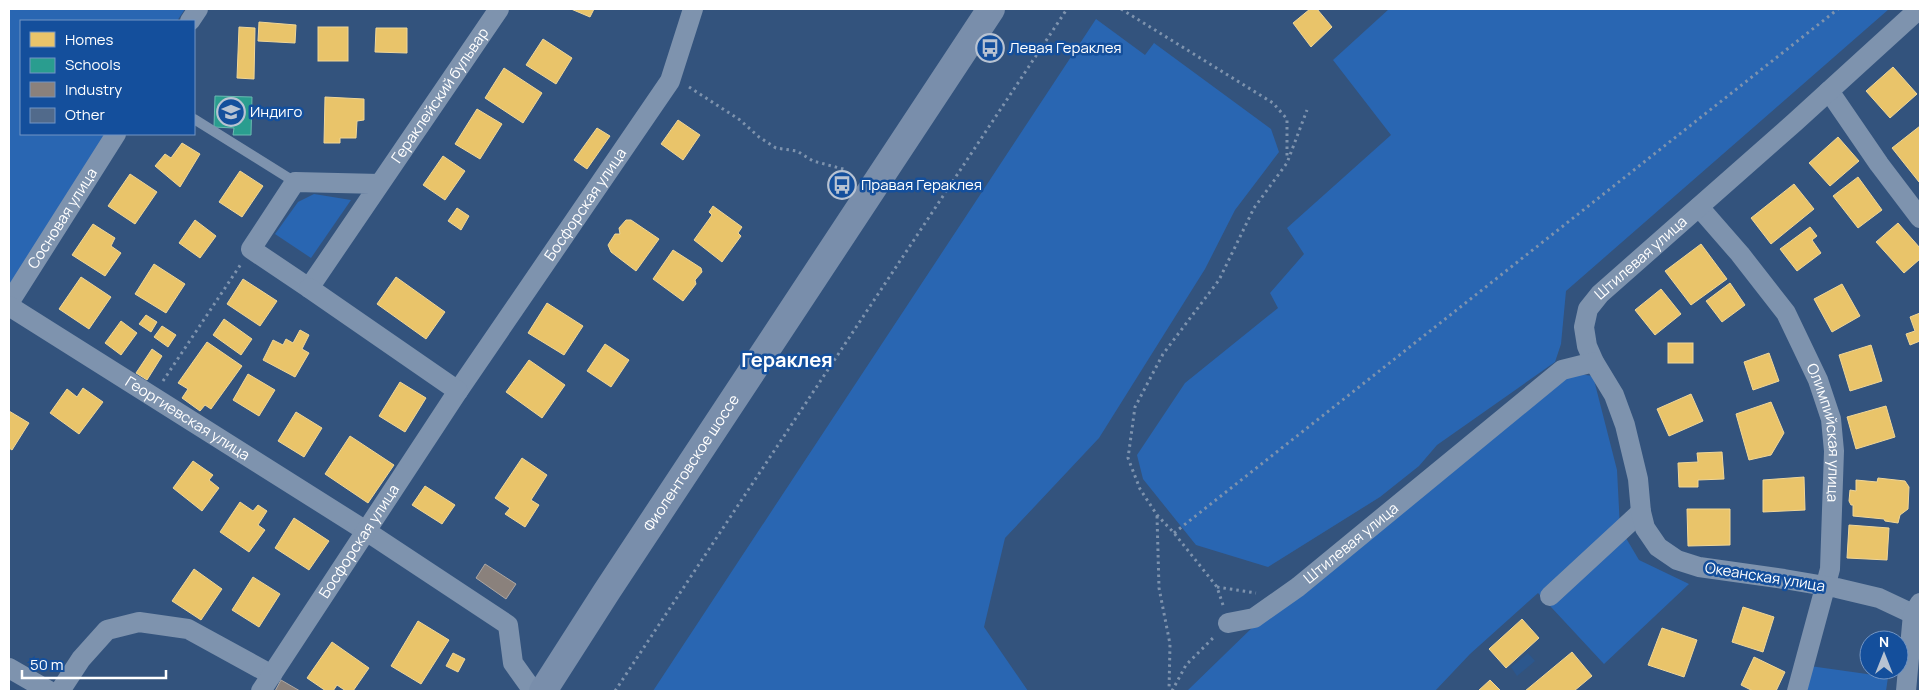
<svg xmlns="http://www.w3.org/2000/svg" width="1929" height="700" font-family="Manrope,sans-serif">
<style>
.green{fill:#2966b2}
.water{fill:#2c578d}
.homes{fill:#e9c46a;stroke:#f0d697}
.schools{fill:#2a9d8f;stroke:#6abab1}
.industry{fill:#8a817c;stroke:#ada7a3}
.building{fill:#516a8b;stroke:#92a4bc}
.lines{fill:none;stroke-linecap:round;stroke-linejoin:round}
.path{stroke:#7e93ae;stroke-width:3;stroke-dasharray:2.5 4;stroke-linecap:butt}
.lane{stroke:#7e93ae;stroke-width:10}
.street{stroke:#7e93ae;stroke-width:20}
.secondary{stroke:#798eab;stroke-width:28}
.labels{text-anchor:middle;stroke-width:5;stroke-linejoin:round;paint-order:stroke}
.poi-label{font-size:15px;fill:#fff;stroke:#144f9c;text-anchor:start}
.street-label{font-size:15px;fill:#fff;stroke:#144f9c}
.district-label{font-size:20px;font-weight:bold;fill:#fff;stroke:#144f9c}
</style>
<rect width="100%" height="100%" fill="#33537d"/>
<g class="green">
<path d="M 9,9 L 185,9 L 177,21 L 21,21 L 21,134 L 108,134 L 9,294 Z"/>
<path d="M 1389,9 L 1889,9 L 1566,291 L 1561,344 L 1555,362 L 1437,445 L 1419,466 L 1380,497 L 1268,567 L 1196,545 L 1143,479 L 1137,455 L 1185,383 L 1278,308 L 1270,293 L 1304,254 L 1287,228 L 1391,135 L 1333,60 Z"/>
<path d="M 1096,19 L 1145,55 L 1154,43 L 1271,129 L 1279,152 L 1235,210 L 1205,269 L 1099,438 L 1005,538 L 984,627 L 1028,691 L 653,691 Z"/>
<path d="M 314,194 L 351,200 L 311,258 L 275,234 L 298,202 Z"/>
<path d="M 1557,371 L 1593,376 L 1617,470 L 1620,528 L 1639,560 L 1689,584 L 1604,664 L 1538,593 L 1470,654 L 1435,691 L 1187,691 L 1257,623 Z"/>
<path d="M 1810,666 L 1888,677 L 1886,691 L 1803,691 Z"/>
</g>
<path class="water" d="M 1528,653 L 1535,661 L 1517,676 L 1511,667 Z"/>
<g class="homes">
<path d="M 571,9 L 594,9 L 590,17 Z"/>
<path d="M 1310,9 L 1317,9 L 1332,27 L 1311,47 L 1293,23 Z"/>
<path d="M 259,22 L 296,25 L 295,43 L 258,41 Z"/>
<path d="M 239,27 L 255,28 L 254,79 L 237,78 Z"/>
<rect x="318" y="27" width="30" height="34"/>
<path d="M 376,28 L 407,28 L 407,53 L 375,52 Z"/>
<path d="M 543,39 L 572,58 L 556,84 L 526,65 Z"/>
<path d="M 1893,67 L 1917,94 L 1890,118 L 1866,91 Z"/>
<path d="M 504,68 L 542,93 L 523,123 L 485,98 Z"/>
<path d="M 325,97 L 364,99 L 364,120 L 357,121 L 356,138 L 340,138 L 340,143 L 324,143 Z"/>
<path d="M 477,109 L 502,124 L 480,159 L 455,144 Z"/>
<path d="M 678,120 L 700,135 L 683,160 L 661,144 Z"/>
<path d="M 1920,126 L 1920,181 L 1919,182 L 1892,148 Z"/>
<path d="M 597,128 L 610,136 L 587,169 L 574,160 Z"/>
<path d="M 1838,137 L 1859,161 L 1830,186 L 1809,163 Z"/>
<path d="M 182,143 L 200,154 L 180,187 L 155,166 L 165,154 L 171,158 Z"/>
<path d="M 443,156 L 465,171 L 445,200 L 423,185 Z"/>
<path d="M 240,171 L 263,186 L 242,217 L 219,202 Z"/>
<path d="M 844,173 L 852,179 L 842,193 L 834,188 Z"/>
<path d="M 130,174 L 157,192 L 135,224 L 108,206 Z"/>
<path d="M 1858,177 L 1882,210 L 1858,228 L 1833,196 Z"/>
<path d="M 1794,184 L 1814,209 L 1771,244 L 1751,218 Z"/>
<path d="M 713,206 L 742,227 L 738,233 L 741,236 L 722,262 L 694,240 L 712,215 L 709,212 Z"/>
<path d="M 457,208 L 469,216 L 461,230 L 448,221 Z"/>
<path d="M 195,220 L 216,236 L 200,258 L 179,243 Z"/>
<path d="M 626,220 L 631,220 L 659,239 L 636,271 L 611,252 L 608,245 L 615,234 L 620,234 L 619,228 Z"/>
<path d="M 1898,223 L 1920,248 L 1920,259 L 1904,273 L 1876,242 Z"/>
<path d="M 93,224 L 115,238 L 111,246 L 121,253 L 105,276 L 72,255 Z"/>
<path d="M 1810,227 L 1817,236 L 1812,240 L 1821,253 L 1797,271 L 1780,249 Z"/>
<path d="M 1701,244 L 1727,279 L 1691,305 L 1665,271 Z"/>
<path d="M 673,250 L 701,268 L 702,272 L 695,280 L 696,284 L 683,301 L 653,279 Z"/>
<path d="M 154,264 L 185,284 L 166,313 L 135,294 Z"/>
<path d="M 81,277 L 111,297 L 89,329 L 59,309 Z"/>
<path d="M 396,277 L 445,312 L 426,339 L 377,304 Z"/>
<path d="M 243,279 L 277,301 L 260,326 L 227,304 Z"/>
<path d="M 1730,283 L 1745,305 L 1722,322 L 1706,301 Z"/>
<path d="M 1842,284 L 1860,316 L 1832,332 L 1814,299 Z"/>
<path d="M 1661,289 L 1681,314 L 1655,335 L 1635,310 Z"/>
<path d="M 547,303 L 583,326 L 564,355 L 528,333 Z"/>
<path d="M 1920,313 L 1920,341 L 1910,345 L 1906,334 L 1915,331 L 1910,317 Z"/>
<path d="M 146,315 L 157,322 L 151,332 L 139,324 Z"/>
<path d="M 224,319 L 252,339 L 241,355 L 213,335 Z"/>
<path d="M 121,321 L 137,333 L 121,355 L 105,343 Z"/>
<path d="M 162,326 L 176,335 L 168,347 L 154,337 Z"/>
<path d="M 300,330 L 309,335 L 302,349 L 309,353 L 295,377 L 263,360 L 273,340 L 283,345 L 286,339 L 293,343 Z"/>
<path d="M 207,342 L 242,366 L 211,409 L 205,405 L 200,411 L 182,398 L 188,389 L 178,383 Z"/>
<rect x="1668" y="343" width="25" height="20"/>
<path d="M 605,344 L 629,360 L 611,387 L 587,371 Z"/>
<path d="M 1871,345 L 1882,381 L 1850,391 L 1839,355 Z"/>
<path d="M 152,349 L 162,356 L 147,380 L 136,373 Z"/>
<path d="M 1769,353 L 1779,381 L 1753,390 L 1744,362 Z"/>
<path d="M 529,360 L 565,385 L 542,418 L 506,392 Z"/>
<path d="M 248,374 L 275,390 L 259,416 L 233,400 Z"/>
<path d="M 400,382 L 426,398 L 405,432 L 379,416 Z"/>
<path d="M 83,388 L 103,402 L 79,434 L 50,413 L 67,389 L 77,397 Z"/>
<path d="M 1691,394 L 1703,421 L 1669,436 L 1657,409 Z"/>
<path d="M 1771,402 L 1784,433 L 1771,455 L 1749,460 L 1736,414 Z"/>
<path d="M 1886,406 L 1895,437 L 1856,449 L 1847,417 Z"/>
<path d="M 9,411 L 29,423 L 12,450 L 9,448 Z"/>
<path d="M 296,412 L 322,428 L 304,457 L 278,441 Z"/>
<path d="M 350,436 L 394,465 L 368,503 L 325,474 Z"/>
<path d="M 1722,452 L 1724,479 L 1698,480 L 1698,487 L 1679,487 L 1678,463 L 1698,462 L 1697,453 Z"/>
<path d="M 522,458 L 547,475 L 531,500 L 539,505 L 525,527 L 505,514 L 510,508 L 495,498 Z"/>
<path d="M 193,461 L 213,475 L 209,480 L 219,488 L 202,511 L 173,488 Z"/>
<path d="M 1804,477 L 1805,510 L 1763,512 L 1763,480 Z"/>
<path d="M 1878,478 L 1905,481 L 1909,487 L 1908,509 L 1900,515 L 1898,523 L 1885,521 L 1884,519 L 1853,516 L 1853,505 L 1851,505 L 1849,501 L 1850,490 L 1856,491 L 1856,480 L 1877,482 Z"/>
<path d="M 425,486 L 455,505 L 442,524 L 412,505 Z"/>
<path d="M 240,502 L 253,511 L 258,505 L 267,511 L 258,525 L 265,530 L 249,552 L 220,532 Z"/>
<path d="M 1687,509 L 1730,509 L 1730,545 L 1688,546 Z"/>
<path d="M 294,518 L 329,541 L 309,570 L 275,548 Z"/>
<path d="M 1849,525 L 1889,528 L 1887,560 L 1847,558 Z"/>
<path d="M 194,569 L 222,589 L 201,620 L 172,601 Z"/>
<path d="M 253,577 L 280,594 L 259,627 L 232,610 Z"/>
<path d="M 1743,607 L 1774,617 L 1763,652 L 1732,642 Z"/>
<path d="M 1522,619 L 1539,638 L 1506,668 L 1489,649 Z"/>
<path d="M 418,621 L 449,640 L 421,684 L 391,666 Z"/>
<path d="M 1662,628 L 1697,640 L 1684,677 L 1648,665 Z"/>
<path d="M 332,642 L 369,668 L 353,691 L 346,691 L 337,685 L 333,691 L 326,691 L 307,678 Z"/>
<path d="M 1572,652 L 1592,676 L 1574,691 L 1525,691 Z"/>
<path d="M 453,653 L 465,659 L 458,672 L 446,666 Z"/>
<path d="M 1754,657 L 1785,672 L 1776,691 L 1753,691 L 1741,685 Z"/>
<path d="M 1490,680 L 1501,691 L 1478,691 Z"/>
</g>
<path class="schools" d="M 215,96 L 252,97 L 251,135 L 233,135 L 234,128 L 214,127 Z"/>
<g class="industry">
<path d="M 485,564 L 516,584 L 506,599 L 476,578 Z"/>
<path d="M 281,680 L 300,691 L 275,691 Z"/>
</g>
<path class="building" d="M 993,38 L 1000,42 L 991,57 L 984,53 Z"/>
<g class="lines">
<g class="path">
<path d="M 1121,9 L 1273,103 L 1287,119 L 1287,159"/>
<path d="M 689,87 L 740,120 L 759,137 L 776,148 L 797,151 L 813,161 L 847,170"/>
<path d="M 163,381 L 241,264"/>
<path d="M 1157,516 L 1159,588 L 1170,644 L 1169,691"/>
<path d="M 1174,533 L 1838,9"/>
<path d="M 1217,587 L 1256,593"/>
<path d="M 1223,605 L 1217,587 L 1174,533 L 1157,515 L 1140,489 L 1128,458 L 1135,407 L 1163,354 L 1219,280 L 1254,208 L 1287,163 L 1307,110"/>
<path d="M 615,691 L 1067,9"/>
<path d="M 1172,691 L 1186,665 L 1215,636"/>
</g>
<path class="lane" d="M 194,119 L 295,182"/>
<g class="street">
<path d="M 190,21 L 198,9"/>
<path d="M 1829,91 L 1879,164 L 1920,218"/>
<path id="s1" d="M 380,184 L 295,182 L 251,249 L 309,288 L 499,9"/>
<path id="s2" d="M 1699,207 L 1740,254 L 1786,313 L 1818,380 L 1831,419 L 1834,451 L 1830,569 L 1797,691"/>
<path id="s3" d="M 9,303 L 116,134"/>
<path id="s4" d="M 9,306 L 366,531 L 508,625 L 513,663 L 533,691"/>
<path id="s5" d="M 458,391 L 670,81 L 693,9"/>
<path d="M 1550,596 L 1641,512"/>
<path id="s6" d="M 1913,614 L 1879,598 L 1837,588 L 1784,579 L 1699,567 L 1677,560 L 1658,547 L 1645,528 L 1641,512 L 1638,479 L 1625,425 L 1614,395 L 1594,362 L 1587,346 L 1584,327 L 1588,309 L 1600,294 L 1795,122 L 1919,9"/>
<path id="s7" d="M 1228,623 L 1254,618 L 1298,587 L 1562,370 L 1594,362"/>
<path d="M 9,668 L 49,691"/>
<path d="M 60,691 L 81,659 L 107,630 L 139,622 L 188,629 L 272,675"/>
<path id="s8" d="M 261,691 L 458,391 L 309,288"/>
<path d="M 1906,691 L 1913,614 L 1920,603"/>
</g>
<path class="secondary" id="s9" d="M 543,691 L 607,591 L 991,9"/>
</g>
<defs>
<symbol id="bus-ring" viewBox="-11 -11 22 22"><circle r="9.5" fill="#144f9c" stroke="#b8c3d2" stroke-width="1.5"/><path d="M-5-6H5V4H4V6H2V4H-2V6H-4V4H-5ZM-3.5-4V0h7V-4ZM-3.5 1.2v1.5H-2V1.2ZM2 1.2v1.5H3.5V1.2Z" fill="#b8c3d2"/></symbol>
<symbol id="school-ring" viewBox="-11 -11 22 22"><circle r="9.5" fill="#144f9c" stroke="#b8c3d2" stroke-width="1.5"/><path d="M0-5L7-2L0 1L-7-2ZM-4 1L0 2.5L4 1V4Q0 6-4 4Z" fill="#b8c3d2"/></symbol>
</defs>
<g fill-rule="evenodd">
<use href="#bus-ring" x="974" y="32" width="32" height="32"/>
<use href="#school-ring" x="215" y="96" width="32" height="32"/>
<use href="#bus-ring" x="826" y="169" width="32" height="32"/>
</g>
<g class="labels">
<g class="poi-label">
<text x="1009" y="53">Левая Гераклея</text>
<text x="250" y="117">Индиго</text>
<text x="861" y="190">Правая Гераклея</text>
</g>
<g class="street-label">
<text dy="5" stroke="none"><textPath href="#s1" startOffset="468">Гераклейский бульвар</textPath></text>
<text dy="5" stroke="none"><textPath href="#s5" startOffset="226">Босфорская улица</textPath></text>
<text dy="5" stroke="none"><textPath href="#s3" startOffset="100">Сосновая улица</textPath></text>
<text dy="5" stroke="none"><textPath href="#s6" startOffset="594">Штилевая улица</textPath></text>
<text dy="5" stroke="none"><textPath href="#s4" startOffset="211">Георгиевская улица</textPath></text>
<text dy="5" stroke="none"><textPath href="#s2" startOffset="265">Олимпийская улица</textPath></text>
<text dy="5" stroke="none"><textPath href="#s9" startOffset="272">Фиолентовское шоссе</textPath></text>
<text dy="5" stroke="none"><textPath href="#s8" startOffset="179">Босфорская улица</textPath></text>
<text dy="5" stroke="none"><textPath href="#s7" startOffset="149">Штилевая улица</textPath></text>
<text transform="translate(1765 577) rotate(9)" y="5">Океанская улица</text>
</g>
<g class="district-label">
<text x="787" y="367">Гераклея</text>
</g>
</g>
<rect width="1929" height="700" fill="none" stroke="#ffffff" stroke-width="20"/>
<rect x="20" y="20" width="175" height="115" fill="#144f9c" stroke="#7295c4"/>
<rect x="30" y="32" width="25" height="15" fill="#e9c46a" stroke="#7295c4"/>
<text x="65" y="45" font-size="15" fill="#ffffff">Homes</text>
<rect x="30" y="58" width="25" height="15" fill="#2a9d8f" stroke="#7295c4"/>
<text x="65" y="70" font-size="15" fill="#ffffff">Schools</text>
<rect x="30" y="82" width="25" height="15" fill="#8a817c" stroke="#7295c4"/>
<text x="65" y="95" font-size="15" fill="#ffffff">Industry</text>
<rect x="30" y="108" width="25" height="15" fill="#516a8b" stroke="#7295c4"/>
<text x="65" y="120" font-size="15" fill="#ffffff">Other</text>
<g transform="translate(1884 655)"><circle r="24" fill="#144f9c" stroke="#7295c4"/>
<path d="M0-4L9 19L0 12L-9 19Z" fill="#b8c3d2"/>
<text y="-8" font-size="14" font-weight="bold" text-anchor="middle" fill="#ffffff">N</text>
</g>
<path d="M22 670v8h144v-8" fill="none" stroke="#ffffff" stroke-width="2.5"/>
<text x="30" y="670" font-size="15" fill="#ffffff" stroke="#144f9c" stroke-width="4" paint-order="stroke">50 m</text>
</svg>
